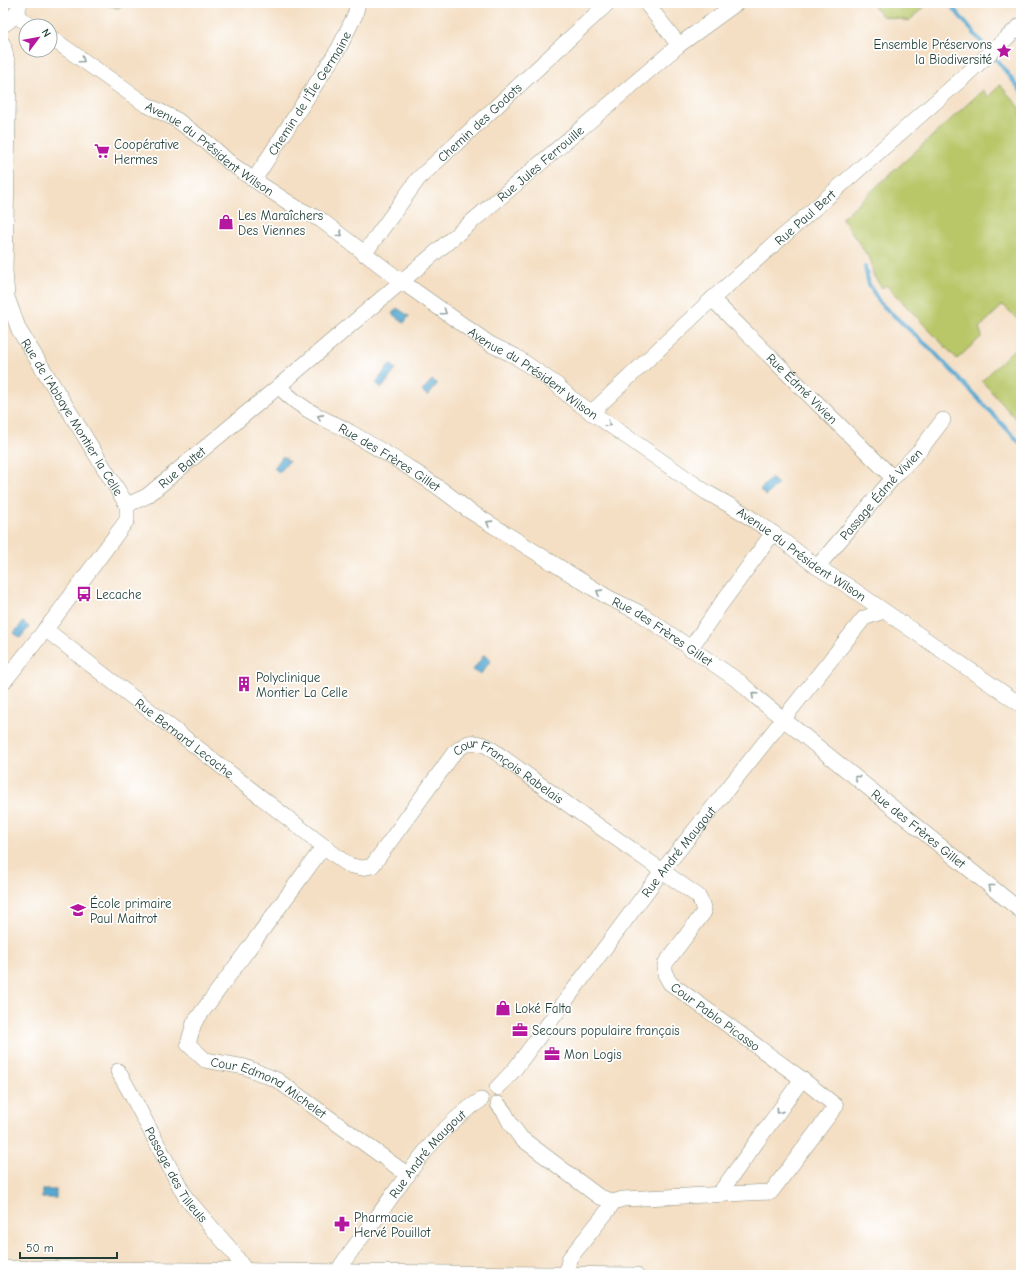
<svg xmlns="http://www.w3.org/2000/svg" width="1024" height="1278" font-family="'Comic Neue',sans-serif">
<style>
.green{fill:#b9c769;stroke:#6c824e}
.forest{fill:#92ac5d;stroke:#587448}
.water{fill:#57a9d2;stroke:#3b7383}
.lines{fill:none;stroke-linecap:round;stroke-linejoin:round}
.stream{stroke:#57a9d2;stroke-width:4}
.minor-casing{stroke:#8a8e7c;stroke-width:16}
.minor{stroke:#fff;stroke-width:15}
.oneway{stroke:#8f9e9a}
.labels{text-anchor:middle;stroke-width:3.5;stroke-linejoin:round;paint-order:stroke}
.poi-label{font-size:13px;fill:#1f3d34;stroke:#fff;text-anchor:start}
.street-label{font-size:13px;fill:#1f3d34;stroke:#fff}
</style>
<rect width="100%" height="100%" fill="#fff"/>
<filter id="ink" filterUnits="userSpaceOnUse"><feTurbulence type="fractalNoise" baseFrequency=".025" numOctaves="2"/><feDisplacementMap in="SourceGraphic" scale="8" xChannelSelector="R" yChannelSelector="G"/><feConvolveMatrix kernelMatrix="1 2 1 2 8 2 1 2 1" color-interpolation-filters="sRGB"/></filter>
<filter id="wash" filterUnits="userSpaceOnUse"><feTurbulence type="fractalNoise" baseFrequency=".012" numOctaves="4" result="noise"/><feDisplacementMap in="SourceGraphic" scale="16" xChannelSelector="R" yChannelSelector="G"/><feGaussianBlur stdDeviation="0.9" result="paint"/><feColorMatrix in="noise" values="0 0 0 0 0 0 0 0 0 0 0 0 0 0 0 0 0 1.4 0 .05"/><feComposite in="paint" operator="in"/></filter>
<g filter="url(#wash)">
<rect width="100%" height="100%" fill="#f4dfc4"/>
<g class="green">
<path d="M 871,3 L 928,3 L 909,21 L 882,16 Z"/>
<path d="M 1000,85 L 1021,109 L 1021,317 L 1018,319 L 1003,305 L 979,328 L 982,336 L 957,359 L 886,285 L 882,288 L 873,275 L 871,261 L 842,218 L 983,90 L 988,97 Z"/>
<path d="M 1021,342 L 1021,425 L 982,381 Z"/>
</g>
<path class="forest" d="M 102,3 L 126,3 L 118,8 Z"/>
<g class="water">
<path d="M 397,308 L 409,316 L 404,323 L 392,314 Z"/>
<path d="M 390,364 L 396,369 L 382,388 L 376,383 Z"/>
<path d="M 432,380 L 437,384 L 428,396 L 422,391 Z"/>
<path d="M 283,456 L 289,461 L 279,473 L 274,468 Z"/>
<path d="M 771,478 L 778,484 L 766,496 L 760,490 Z"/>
<path d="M 23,622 L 29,627 L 20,638 L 14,633 Z"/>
<path d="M 484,655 L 491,660 L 480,675 L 473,670 Z"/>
<rect x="42" y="1190" width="14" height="8"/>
</g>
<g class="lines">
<g class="stream">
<path d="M 949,3 L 988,50"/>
<path d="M 993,55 L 1021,91"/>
<path d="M 865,267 L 869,285 L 880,303 L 933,351 L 1021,444"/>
</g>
</g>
</g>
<g filter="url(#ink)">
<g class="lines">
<defs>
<g id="minor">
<path d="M 646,3 L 679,45 L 737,3"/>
<path d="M 15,15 L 31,26"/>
<path d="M 3,25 C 12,20 18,13 20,3"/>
<path id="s1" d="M 50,37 L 145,104 L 177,120 L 209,144 L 230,163 L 254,180 L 297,208 L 321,220 L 401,281 L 490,344 L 515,356 L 557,385 L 571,398 L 706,492 L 740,511 L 773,533 L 817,567 L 848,586 L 1021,705"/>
<path id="s2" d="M 3,44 L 9,70 L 5,270 L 7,297 L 19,330 L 127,505"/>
<path id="s3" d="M 254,180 L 339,48 L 355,15 L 358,3"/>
<path id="s4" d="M 364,254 L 418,179 L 608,3"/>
<path id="s5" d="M 712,299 L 893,478"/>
<path id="s6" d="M 279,386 C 290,399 305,409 320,417 C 329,422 339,425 348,431 C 389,455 432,480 468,510 L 609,598 L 638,612 L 740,682 L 756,697 L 1021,911"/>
<path id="s7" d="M 591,413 L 712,299 L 966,75 L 1021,25"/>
<path id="s8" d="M 127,505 L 147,496 L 279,386 L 679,45"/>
<path id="s9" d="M 817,567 L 893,478 L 920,450 L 943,420"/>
<path id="s10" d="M 45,629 L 348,865 L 362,868 L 372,866 L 454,753 C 468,741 470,740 487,746 L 570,806 L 698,896 L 702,904 L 704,912 L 665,964 L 665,974 L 670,983 L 802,1079 L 836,1106 L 771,1192 L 623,1199 L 613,1202 L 598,1196 L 521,1138 L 510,1123 L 505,1113 L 498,1104"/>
<path d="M 690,649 L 721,604 L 773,533"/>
<path d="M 3,683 L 56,616 L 127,520 L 127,505"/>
<path id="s11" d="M 324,846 L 194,1023 L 188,1044 L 205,1060 L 245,1067 L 277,1080 L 408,1175"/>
<path id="s12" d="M 118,1071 L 130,1092 L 186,1198 L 232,1251 L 245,1270"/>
<path id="s13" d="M 497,1088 L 514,1070 L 662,871 L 864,618 L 884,611"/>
<path d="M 719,1194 L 802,1079"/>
<path d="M 3,1268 L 636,1275"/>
<path id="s14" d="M 337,1272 C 349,1252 364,1235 377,1217 C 407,1176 437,1127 481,1100"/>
<path d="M 567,1274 L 569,1259 L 609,1209 L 613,1202"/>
</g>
</defs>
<use href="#minor" class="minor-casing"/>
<use href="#minor" class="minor"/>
</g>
<defs><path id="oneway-chevron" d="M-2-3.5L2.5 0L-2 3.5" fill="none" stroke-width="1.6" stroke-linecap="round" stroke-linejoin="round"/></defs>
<g class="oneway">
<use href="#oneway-chevron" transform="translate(82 60) rotate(35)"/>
<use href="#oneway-chevron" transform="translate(340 234) rotate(36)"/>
<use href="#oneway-chevron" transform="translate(444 312) rotate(35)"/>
<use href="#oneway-chevron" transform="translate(320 417) rotate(-151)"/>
<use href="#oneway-chevron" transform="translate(608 424) rotate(35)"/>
<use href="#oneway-chevron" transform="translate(489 523) rotate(-148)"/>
<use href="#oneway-chevron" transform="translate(599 592) rotate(-148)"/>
<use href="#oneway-chevron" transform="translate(754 695) rotate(-138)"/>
<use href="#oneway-chevron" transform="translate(857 778) rotate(-141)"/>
<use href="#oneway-chevron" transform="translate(991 887) rotate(-141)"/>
<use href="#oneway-chevron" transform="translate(779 1111) rotate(126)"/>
</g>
</g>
<defs>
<symbol id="sight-bare" viewBox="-9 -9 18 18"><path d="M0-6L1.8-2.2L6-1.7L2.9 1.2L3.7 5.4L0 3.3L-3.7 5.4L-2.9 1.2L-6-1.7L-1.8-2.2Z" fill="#b5179e" stroke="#fff" stroke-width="2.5" paint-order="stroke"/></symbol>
<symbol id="supermarket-bare" viewBox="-9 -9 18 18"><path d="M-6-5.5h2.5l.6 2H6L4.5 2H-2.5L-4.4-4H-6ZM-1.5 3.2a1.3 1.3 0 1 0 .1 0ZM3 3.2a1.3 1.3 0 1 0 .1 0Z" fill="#b5179e" stroke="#fff" stroke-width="2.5" paint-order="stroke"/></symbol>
<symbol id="shop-bare" viewBox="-9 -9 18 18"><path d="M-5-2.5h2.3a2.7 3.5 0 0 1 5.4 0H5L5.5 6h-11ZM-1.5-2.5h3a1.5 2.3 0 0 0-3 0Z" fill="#b5179e" stroke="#fff" stroke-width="2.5" paint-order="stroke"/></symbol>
<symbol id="bus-bare" viewBox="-9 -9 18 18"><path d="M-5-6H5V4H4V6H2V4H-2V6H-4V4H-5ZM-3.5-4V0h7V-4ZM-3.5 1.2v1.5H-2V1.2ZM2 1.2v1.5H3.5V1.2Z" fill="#b5179e" stroke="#fff" stroke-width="2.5" paint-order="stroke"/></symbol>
<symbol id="building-bare" viewBox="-9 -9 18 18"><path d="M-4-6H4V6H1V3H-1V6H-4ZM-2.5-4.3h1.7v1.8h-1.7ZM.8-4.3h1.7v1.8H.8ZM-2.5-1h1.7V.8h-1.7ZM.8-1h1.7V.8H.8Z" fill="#b5179e" stroke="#fff" stroke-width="2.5" paint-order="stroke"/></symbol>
<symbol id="school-bare" viewBox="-9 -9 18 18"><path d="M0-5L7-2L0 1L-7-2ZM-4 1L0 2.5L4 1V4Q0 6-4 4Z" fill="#b5179e" stroke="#fff" stroke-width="2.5" paint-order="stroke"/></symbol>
<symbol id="office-bare" viewBox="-9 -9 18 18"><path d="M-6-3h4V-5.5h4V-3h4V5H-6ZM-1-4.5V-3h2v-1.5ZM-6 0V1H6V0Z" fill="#b5179e" stroke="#fff" stroke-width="2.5" paint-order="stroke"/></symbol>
<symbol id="pharmacy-bare" viewBox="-9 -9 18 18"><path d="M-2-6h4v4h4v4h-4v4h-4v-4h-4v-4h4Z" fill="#b5179e" stroke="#fff" stroke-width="2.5" paint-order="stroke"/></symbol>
</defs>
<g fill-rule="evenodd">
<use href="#sight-bare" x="993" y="40" width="22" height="22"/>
<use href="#supermarket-bare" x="91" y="140" width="22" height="22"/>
<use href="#shop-bare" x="215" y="211" width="22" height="22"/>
<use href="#bus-bare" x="73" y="583" width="22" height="22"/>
<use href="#building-bare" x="233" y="673" width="22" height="22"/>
<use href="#school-bare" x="67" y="899" width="22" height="22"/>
<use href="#shop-bare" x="492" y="997" width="22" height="22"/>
<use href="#office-bare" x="509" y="1019" width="22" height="22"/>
<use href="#office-bare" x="541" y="1043" width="22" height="22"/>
<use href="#pharmacy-bare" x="331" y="1213" width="22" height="22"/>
</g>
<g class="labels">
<g class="poi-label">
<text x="992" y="49" text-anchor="end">Ensemble Préservons<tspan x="992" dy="15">la Biodiversité</tspan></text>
<text x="114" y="149">Coopérative<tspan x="114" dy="15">Hermes</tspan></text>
<text x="238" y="220">Les Maraîchers<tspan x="238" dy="15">Des Viennes</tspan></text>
<text x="96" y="599">Lecache</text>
<text x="256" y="682">Polyclinique<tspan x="256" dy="15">Montier La Celle</tspan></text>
<text x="90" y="908">École primaire<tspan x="90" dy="15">Paul Maitrot</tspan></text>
<text x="515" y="1013">Loké Falta</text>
<text x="532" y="1035">Secours populaire français</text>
<text x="564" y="1059">Mon Logis</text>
<text x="354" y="1222">Pharmacie<tspan x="354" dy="15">Hervé Pouillot</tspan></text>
</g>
<g class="street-label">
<text dy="5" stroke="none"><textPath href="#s3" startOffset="103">Chemin de l'Île Germaine</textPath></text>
<text dy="5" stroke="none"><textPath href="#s4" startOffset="176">Chemin des Godots</textPath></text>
<text dy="5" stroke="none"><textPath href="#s1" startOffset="195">Avenue du Président Wilson</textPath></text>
<text dy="5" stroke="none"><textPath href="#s8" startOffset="537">Rue Jules Ferrouille</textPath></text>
<text dy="5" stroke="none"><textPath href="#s7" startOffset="290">Rue Paul Bert</textPath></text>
<text dy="5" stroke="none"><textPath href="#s1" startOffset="590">Avenue du Président Wilson</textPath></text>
<text dy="5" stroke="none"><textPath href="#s5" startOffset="127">Rue Édmé Vivien</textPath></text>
<text dy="5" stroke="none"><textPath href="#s2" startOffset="391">Rue de l'Abbaye Montier la Celle</textPath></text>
<text dy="5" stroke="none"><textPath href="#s6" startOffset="132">Rue des Frères Gillet</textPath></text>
<text dy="5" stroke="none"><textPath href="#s8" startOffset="67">Rue Baltet</textPath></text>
<text dy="5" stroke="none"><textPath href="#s9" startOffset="97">Passage Édmé Vivien</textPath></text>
<text dy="5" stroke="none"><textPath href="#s1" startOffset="914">Avenue du Président Wilson</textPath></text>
<text dy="5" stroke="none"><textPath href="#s6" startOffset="456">Rue des Frères Gillet</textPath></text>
<text dy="5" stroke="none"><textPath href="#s10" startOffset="177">Rue Bernard Lecache</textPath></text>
<text dy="5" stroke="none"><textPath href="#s10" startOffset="613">Cour François Rabelais</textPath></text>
<text dy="5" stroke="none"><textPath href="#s6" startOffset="780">Rue des Frères Gillet</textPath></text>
<text dy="5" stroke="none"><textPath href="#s13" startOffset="298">Rue André Maugout</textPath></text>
<text dy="5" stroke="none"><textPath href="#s10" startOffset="1003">Cour Pablo Picasso</textPath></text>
<text dy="5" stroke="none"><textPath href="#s11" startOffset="335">Cour Edmond Michelet</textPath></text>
<text dy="5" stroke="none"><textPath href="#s14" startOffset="149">Rue André Maugout</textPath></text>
<text dy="5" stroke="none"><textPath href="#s12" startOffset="119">Passage des Tilleuls</textPath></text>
</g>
</g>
<rect width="1024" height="1278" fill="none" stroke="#fff" stroke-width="16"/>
<g transform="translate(38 38) rotate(58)"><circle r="19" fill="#ffffff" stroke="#a5b1ae"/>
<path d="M0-3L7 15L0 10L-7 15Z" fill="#b5179e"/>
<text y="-6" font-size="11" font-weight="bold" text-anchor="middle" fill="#1f3d34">N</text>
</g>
<path d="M20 1252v6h97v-6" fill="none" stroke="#1f3d34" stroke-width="2"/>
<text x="26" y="1252" font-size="12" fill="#1f3d34" stroke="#ffffff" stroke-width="3" paint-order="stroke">50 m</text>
</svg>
